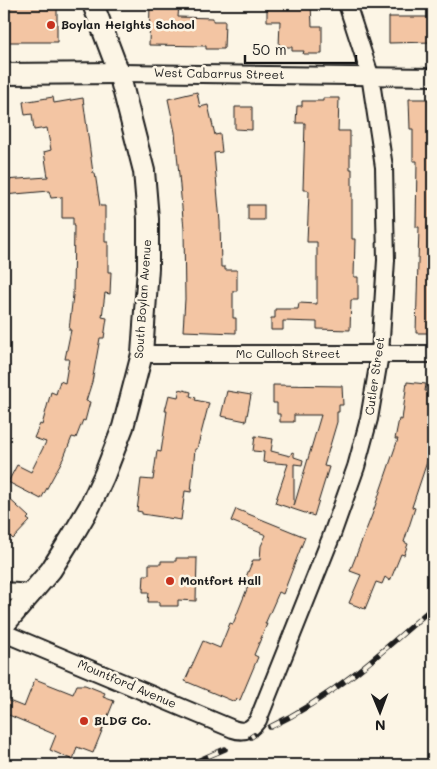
<svg xmlns="http://www.w3.org/2000/svg" width="437" height="769" font-family="Mali,sans-serif">
<style>
.building{fill:#f3c5a3;stroke:#1c1c1c}
.lines{fill:none;stroke-linecap:round;stroke-linejoin:round}
.minor-casing{stroke:#1c1c1c;stroke-width:20}
.tertiary-casing{stroke:#1c1c1c;stroke-width:24}
.minor{stroke:#fcf5e5;stroke-width:16}
.tertiary{stroke:#fcf5e5;stroke-width:20}
.rail-casing{stroke:#1c1c1c;stroke-width:5.5}
.rail{stroke:#fcf5e5;stroke-width:4;stroke-dasharray:11;stroke-linecap:butt}
.poi-dot{fill:#c8321e;stroke:#fcf5e5;stroke-width:2}
.labels{text-anchor:middle;stroke-width:5;stroke-linejoin:round;paint-order:stroke}
.poi-label{font-size:12px;font-weight:bold;fill:#1c1c1c;stroke:#fcf5e5;text-anchor:start}
.street-label{font-size:12px;fill:#1c1c1c;stroke:#fcf5e5}
</style>
<rect width="100%" height="100%" fill="#fcf5e5"/>
<filter id="ink" filterUnits="userSpaceOnUse"><feTurbulence type="fractalNoise" baseFrequency=".02" numOctaves="2"/><feDisplacementMap in="SourceGraphic" scale="10" xChannelSelector="R" yChannelSelector="G"/><feConvolveMatrix kernelMatrix="1 2 1 2 8 2 1 2 1" color-interpolation-filters="sRGB"/></filter>
<g filter="url(#ink)">
<g class="building">
<path d="M 13,4 L 50,4 L 50,8 L 57,8 L 57,42 L 4,42 L 4,8 L 13,7 Z"/>
<path d="M 150,4 L 179,4 L 178,17 L 213,18 L 213,21 L 225,21 L 224,49 L 206,49 L 206,46 L 149,45 Z"/>
<path d="M 267,4 L 311,4 L 312,26 L 322,26 L 322,54 L 303,54 L 304,51 L 292,51 L 292,47 L 279,47 L 280,21 L 267,21 Z"/>
<path d="M 389,17 L 432,17 L 432,21 L 433,21 L 433,42 L 389,43 Z"/>
<path d="M 197,92 L 200,107 L 208,105 L 215,135 L 220,134 L 222,152 L 214,153 L 220,222 L 221,267 L 225,267 L 225,270 L 237,270 L 237,291 L 233,291 L 233,318 L 236,318 L 236,333 L 183,331 L 185,299 L 184,229 L 175,132 L 168,99 Z"/>
<path d="M 53,97 L 54,103 L 83,98 L 93,173 L 95,173 L 100,206 L 105,206 L 105,242 L 108,242 L 108,272 L 111,272 L 110,294 L 105,293 L 102,317 L 107,318 L 104,338 L 100,338 L 92,382 L 86,401 L 90,402 L 85,421 L 83,420 L 76,438 L 72,437 L 64,457 L 41,499 L 8,482 L 17,465 L 31,472 L 46,442 L 34,438 L 40,424 L 42,425 L 51,392 L 56,394 L 60,381 L 65,383 L 69,359 L 65,359 L 71,330 L 69,330 L 73,295 L 74,226 L 73,226 L 73,218 L 62,218 L 62,197 L 51,198 L 49,191 L 4,195 L 4,180 L 48,177 L 44,152 L 51,150 L 47,128 L 34,130 L 32,114 L 25,115 L 23,102 Z"/>
<path d="M 323,98 L 339,98 L 338,131 L 350,131 L 350,169 L 352,169 L 352,239 L 355,239 L 354,277 L 358,277 L 358,300 L 351,300 L 350,330 L 317,329 L 317,322 L 283,321 L 283,330 L 271,330 L 271,318 L 275,318 L 275,309 L 298,309 L 299,303 L 317,304 L 317,242 L 307,242 L 309,192 L 308,190 L 303,190 L 305,123 L 296,123 L 297,106 L 302,106 L 302,101 L 323,101 Z"/>
<path d="M 409,99 L 433,99 L 433,333 L 416,333 L 419,227 L 416,227 L 417,161 L 413,161 L 413,129 L 410,129 Z"/>
<path d="M 235,107 L 252,107 L 252,130 L 235,129 Z"/>
<rect x="248" y="205" width="16" height="15"/>
<path d="M 407,382 L 426,384 L 425,391 L 433,392 L 433,435 L 429,456 L 412,507 L 415,508 L 404,542 L 408,544 L 404,555 L 401,554 L 390,581 L 385,577 L 382,584 L 376,582 L 365,609 L 349,603 L 361,575 L 350,571 L 372,515 L 398,439 L 395,439 L 399,419 L 402,420 Z"/>
<path d="M 273,385 L 342,386 L 343,405 L 339,405 L 339,412 L 337,412 L 337,422 L 324,466 L 329,467 L 314,516 L 275,503 L 288,464 L 263,462 L 264,452 L 253,451 L 255,436 L 273,439 L 271,451 L 290,456 L 292,452 L 294,453 L 294,457 L 303,460 L 302,465 L 294,464 L 294,506 L 321,415 L 294,415 L 294,422 L 280,422 L 280,414 L 277,414 L 277,403 L 273,403 Z"/>
<path d="M 180,389 L 191,392 L 190,396 L 196,398 L 195,400 L 209,403 L 197,449 L 195,449 L 191,492 L 185,491 L 181,520 L 142,514 L 142,512 L 137,511 L 141,479 L 153,480 L 157,451 L 161,452 L 167,411 L 165,411 L 169,395 L 178,397 Z"/>
<path d="M 227,391 L 251,395 L 246,421 L 221,416 Z"/>
<path d="M 4,494 L 29,517 L 27,519 L 30,521 L 13,539 L 4,530 Z"/>
<path d="M 236,509 L 305,537 L 283,594 L 279,592 L 265,624 L 267,624 L 254,655 L 258,657 L 240,700 L 237,699 L 235,702 L 185,681 L 203,641 L 220,648 L 230,623 L 233,624 L 251,579 L 246,577 L 253,560 L 260,560 L 261,546 L 266,535 L 231,521 Z"/>
<path d="M 176,558 L 197,558 L 196,601 L 178,600 L 178,606 L 159,606 L 159,602 L 148,602 L 149,592 L 143,592 L 144,575 L 149,575 L 149,564 L 161,564 L 161,561 L 176,561 Z"/>
<path d="M 35,679 L 73,694 L 77,685 L 85,685 L 105,693 L 103,697 L 114,701 L 93,753 L 77,747 L 73,760 L 50,750 L 56,735 L 4,713 L 4,699 L 24,707 Z"/>
</g>
<g class="lines">
<defs>
<g id="minor">
<path d="M 119,73 L 433,77"/>
<path d="M 142,354 L 433,354"/>
<path d="M 4,591 L 31,593"/>
<path d="M 4,633 L 233,729 C 244,733 251,730 258,720 L 330,540 L 356,467 L 369,419 L 380,354 L 386,260 L 384,167 L 370,75 L 347,4"/>
</g>
<g id="tertiary">
<path d="M 4,74 L 119,73"/>
<path d="M 4,625 L 51,570 L 73,535 L 90,506 L 104,476 L 123,427 L 142,354 L 148,268 L 148,219 L 144,171 L 119,73 L 93,4"/>
</g>
</defs>
<use href="#minor" class="minor-casing"/>
<use href="#tertiary" class="tertiary-casing"/>
<use href="#minor" class="minor"/>
<use href="#tertiary" class="tertiary"/>
<defs>
<g id="rail">
<path d="M 270,727 C 333,697 381,653 433,607"/>
<path d="M 251,737 L 254,735"/>
<path d="M 188,765 L 225,749"/>
</g>
</defs>
<use href="#rail" class="rail-casing"/>
<use href="#rail" class="rail"/>
</g>
</g>
<g class="poi-dot">
<circle cx="51" cy="25" r="5"/>
<circle cx="170" cy="581" r="5"/>
<circle cx="84" cy="721" r="5"/>
</g>
<g class="labels">
<g class="poi-label">
<text x="61" y="29">Boylan Heights School</text>
<text x="180" y="585">Montfort Hall</text>
<text x="94" y="725">BLDG Co.</text>
</g>
<g class="street-label">
<text transform="translate(219 74) rotate(1)" y="4">West Cabarrus Street</text>
<text transform="translate(143 299) rotate(-86)" y="4">South Boylan Avenue</text>
<text x="288" y="358">Mc Culloch Street</text>
<text transform="translate(375 376) rotate(-82)" y="4">Cutler Street</text>
<text transform="translate(127 684) rotate(23)" y="4">Mountford Avenue</text>
</g>
</g>
<rect width="437" height="769" fill="none" stroke="#fcf5e5" stroke-width="20"/>
<rect x="10" y="10" width="417" height="749" fill="none" stroke="#1c1c1c" stroke-width="2" filter="url(#ink)"/>
<g transform="translate(380 712) rotate(179)" stroke="#fcf5e5" stroke-width="4" paint-order="stroke">
<path d="M0-4L9 19L0 12L-9 19Z" fill="#1c1c1c"/>
<text y="-8" font-size="14" font-weight="bold" text-anchor="middle" fill="#1c1c1c">N</text>
</g>
<path d="M245 55v8h111v-8" fill="none" stroke="#1c1c1c" stroke-width="2.5"/>
<text x="252" y="55" font-size="15" fill="#1c1c1c" stroke="#fcf5e5" stroke-width="4" paint-order="stroke">50 m</text>
</svg>
